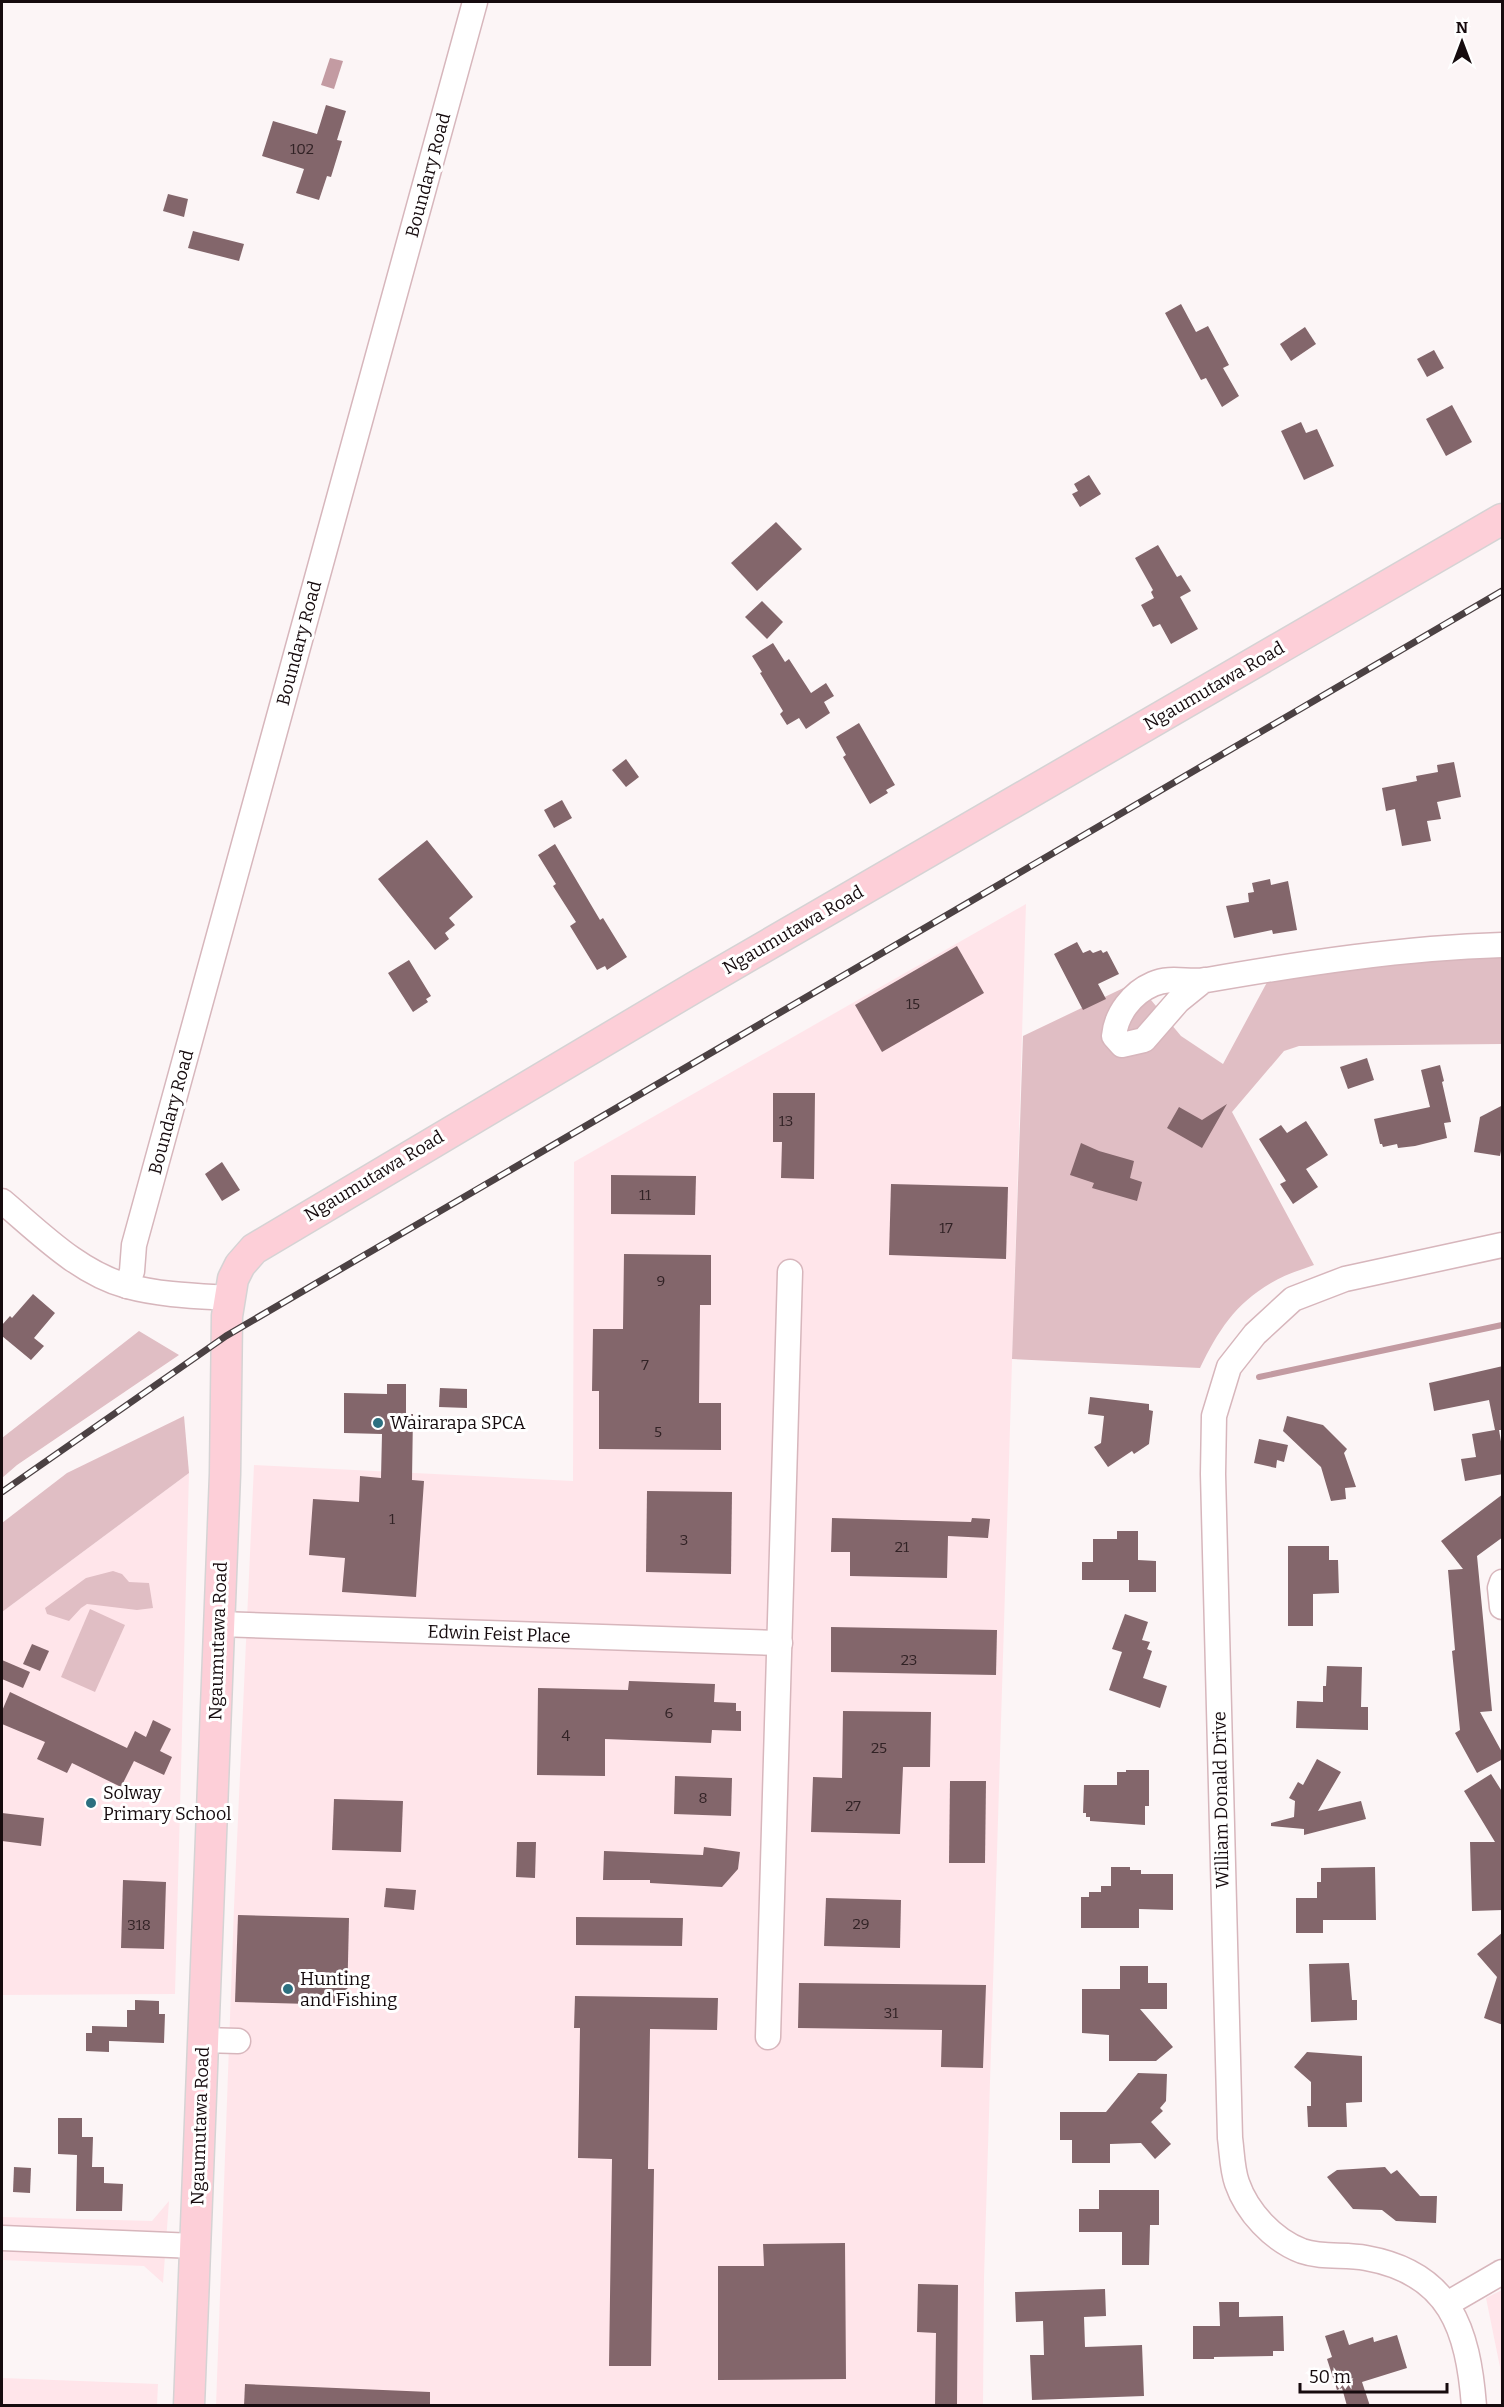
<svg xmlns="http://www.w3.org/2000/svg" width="1504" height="2407" font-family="Bitter,serif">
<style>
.built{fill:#ffe5ea}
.green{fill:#e0bec4}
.water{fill:#c39ba2}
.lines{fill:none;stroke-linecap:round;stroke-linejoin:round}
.stream{stroke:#c39ba2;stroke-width:6}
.building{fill:#83666b}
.minor-casing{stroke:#d7b6bc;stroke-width:27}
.major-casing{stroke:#d5d3d4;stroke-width:33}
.minor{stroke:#fff;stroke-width:24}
.major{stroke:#fdcfd8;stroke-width:30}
.rail-casing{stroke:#4b4143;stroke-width:7}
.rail{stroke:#fff;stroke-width:4.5;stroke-dasharray:14;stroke-linecap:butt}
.poi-dot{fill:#2c7080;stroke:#fff;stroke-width:2}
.labels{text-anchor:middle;stroke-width:6;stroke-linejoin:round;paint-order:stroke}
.number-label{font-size:15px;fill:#312225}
.street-label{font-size:18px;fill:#160b0e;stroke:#fff}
.poi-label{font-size:18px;fill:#160b0e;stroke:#fff;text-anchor:start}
</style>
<rect width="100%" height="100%" fill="#fcf5f6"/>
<g class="built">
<path d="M 1026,904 L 984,2278 L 983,2405 L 216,2406 L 234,1907 L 254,1465 L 573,1481 L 574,1162 Z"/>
<path d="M 189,1473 L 175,1994 L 2,1995 L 2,1612 Z"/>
<path d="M 169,2201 L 163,2283 L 144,2266 L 2,2260 L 2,2217 L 152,2221 Z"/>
<path d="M 1502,2290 L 1502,2405 L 1501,2406 L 1500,2367 L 1486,2298 Z"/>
<path d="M 2,2378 L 158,2384 L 157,2405 L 2,2405 Z"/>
</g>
<g class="green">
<path d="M 1502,945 L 1502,1044 L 1299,1046 L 1284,1051 L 1232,1112 L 1314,1265 C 1300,1270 1284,1275 1271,1283 C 1235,1304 1218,1331 1200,1368 L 1012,1359 L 1023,1036 L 1136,982 L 1181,1036 L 1223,1064 L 1272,973 Z"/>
<path d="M 139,1331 L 179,1355 L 17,1465 L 2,1478 L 2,1438 Z"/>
<path d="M 184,1416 L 189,1473 L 2,1612 L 2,1523 L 67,1473 Z"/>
<path d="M 113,1571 L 122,1574 L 129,1582 L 149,1583 L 153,1608 L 137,1610 L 87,1604 L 81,1608 L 69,1621 L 47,1614 L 45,1608 L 86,1578 Z"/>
<path d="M 90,1609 L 125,1625 L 95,1692 L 61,1677 Z"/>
</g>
<path class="water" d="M 330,58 L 343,61 L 334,89 L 321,85 Z"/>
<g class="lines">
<path class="stream" d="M 1259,1377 L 1502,1325"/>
</g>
<g class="building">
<path d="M 326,105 L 346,111 L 337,140 L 342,141 L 331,177 L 327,176 L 319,200 L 296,193 L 304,169 L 262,156 L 273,121 L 317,134 Z"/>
<path d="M 168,194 L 188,199 L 184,217 L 163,211 Z"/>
<path d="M 193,231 L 244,244 L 239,261 L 188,248 Z"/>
<path d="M 1181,304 L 1196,332 L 1208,326 L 1229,365 L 1223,368 L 1239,396 L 1222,407 L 1206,378 L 1201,380 L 1165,313 Z"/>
<path d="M 1305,327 L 1316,344 L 1291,361 L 1280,344 Z"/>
<path d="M 1434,350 L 1444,368 L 1427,377 L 1417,359 Z"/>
<path d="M 1452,405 L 1472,442 L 1446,456 L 1426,419 Z"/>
<path d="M 1301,422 L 1306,433 L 1317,429 L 1334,466 L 1304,480 L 1281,431 Z"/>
<path d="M 1089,475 L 1101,494 L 1080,507 L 1072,494 L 1078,491 L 1074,484 Z"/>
<path d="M 776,522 L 802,549 L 757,591 L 731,563 Z"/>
<path d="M 1158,545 L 1177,577 L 1181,575 L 1191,591 L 1180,597 L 1198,629 L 1171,644 L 1160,624 L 1153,627 L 1141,605 L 1154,598 L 1151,592 L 1153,590 L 1135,558 Z"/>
<path d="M 762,601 L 783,622 L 767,639 L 745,617 Z"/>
<path d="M 773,643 L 785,662 L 789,659 L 811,693 L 826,683 L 834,696 L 824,702 L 830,713 L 806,729 L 799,718 L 787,725 L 780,714 L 783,711 L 760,673 L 762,672 L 752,656 Z"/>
<path d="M 859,723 L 895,785 L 886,790 L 888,793 L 870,804 L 843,757 L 846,755 L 836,737 Z"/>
<path d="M 626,759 L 639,777 L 626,787 L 612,770 Z"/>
<path d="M 1454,762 L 1461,797 L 1437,802 L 1441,819 L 1427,821 L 1431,841 L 1402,846 L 1395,809 L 1386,811 L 1382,788 L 1417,781 L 1416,776 L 1438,772 L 1437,765 Z"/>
<path d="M 562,800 L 572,818 L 554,828 L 544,810 Z"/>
<path d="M 427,840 L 473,897 L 449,918 L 455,925 L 445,933 L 449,939 L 435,950 L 378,879 Z"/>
<path d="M 555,844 L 600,920 L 603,918 L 627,957 L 607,970 L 605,966 L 597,970 L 570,926 L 576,922 L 553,886 L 556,884 L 538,855 Z"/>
<path d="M 1270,879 L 1271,885 L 1288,881 L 1297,930 L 1273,934 L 1272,930 L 1234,938 L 1226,906 L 1249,902 L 1248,893 L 1254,892 L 1252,883 Z"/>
<path d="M 1077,942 L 1083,953 L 1090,950 L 1093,953 L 1101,950 L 1103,953 L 1107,951 L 1119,974 L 1098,984 L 1106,999 L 1083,1010 L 1054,954 Z"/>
<path d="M 957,946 L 984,993 L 882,1052 L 855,1005 Z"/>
<path d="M 409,960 L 431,996 L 426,999 L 428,1002 L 413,1012 L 388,973 Z"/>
<path d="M 1367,1058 L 1374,1080 L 1348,1089 L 1340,1067 Z"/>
<path d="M 1440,1065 L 1444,1081 L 1442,1082 L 1451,1122 L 1444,1123 L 1447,1138 L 1415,1146 L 1398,1148 L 1397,1144 L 1383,1147 L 1382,1144 L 1380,1144 L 1374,1119 L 1430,1107 L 1421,1070 Z"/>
<path d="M 773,1093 L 815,1093 L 814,1179 L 781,1178 L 782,1142 L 773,1142 Z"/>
<path d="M 1227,1104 L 1202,1148 L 1167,1128 L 1179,1107 L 1202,1120 Z"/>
<path d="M 1503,1105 L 1503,1141 L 1500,1156 L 1474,1152 L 1480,1117 Z"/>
<path d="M 1306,1121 L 1328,1155 L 1306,1169 L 1318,1187 L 1293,1204 L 1280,1184 L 1286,1181 L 1259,1139 L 1281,1125 L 1287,1133 Z"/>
<path d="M 1081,1143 L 1099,1151 L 1134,1161 L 1130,1178 L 1142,1182 L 1137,1201 L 1092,1188 L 1094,1183 L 1070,1175 Z"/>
<path d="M 222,1162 L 240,1190 L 222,1201 L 205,1174 Z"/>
<path d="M 611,1175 L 696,1176 L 695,1215 L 611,1214 Z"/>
<path d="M 891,1184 L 1008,1187 L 1006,1259 L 889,1255 Z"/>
<path d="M 624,1254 L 711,1255 L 711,1305 L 700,1305 L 699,1403 L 721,1403 L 721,1450 L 599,1449 L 599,1391 L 592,1391 L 593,1329 L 623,1329 Z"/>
<path d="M 33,1294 L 55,1313 L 34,1338 L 44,1346 L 31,1360 L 2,1336 L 2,1325 L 10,1316 L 12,1318 Z"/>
<path d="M 1503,1366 L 1503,1430 L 1499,1430 L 1503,1453 L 1503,1474 L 1465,1481 L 1461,1459 L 1476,1457 L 1472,1434 L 1495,1430 L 1489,1400 L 1434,1411 L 1429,1383 Z"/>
<path d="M 387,1384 L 406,1384 L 406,1414 L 413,1414 L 412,1480 L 424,1481 L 416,1597 L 342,1592 L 345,1558 L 309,1555 L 313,1499 L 359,1502 L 360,1476 L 381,1478 L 382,1434 L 344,1433 L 344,1393 L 387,1394 Z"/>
<path d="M 440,1388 L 467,1389 L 467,1408 L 439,1407 Z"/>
<path d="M 1090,1397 L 1149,1404 L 1149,1410 L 1153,1411 L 1149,1444 L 1134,1454 L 1132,1451 L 1108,1467 L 1094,1447 L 1101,1443 L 1104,1416 L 1088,1414 Z"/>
<path d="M 1287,1416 L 1323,1425 L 1347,1449 L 1344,1453 L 1356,1487 L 1345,1488 L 1346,1499 L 1331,1501 L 1321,1467 L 1283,1431 Z"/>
<path d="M 1259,1439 L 1288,1445 L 1284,1462 L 1277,1460 L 1276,1468 L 1254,1463 Z"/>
<path d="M 647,1491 L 732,1492 L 731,1574 L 646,1572 Z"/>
<path d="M 1503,1494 L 1503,1537 L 1477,1556 L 1492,1711 L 1480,1712 L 1503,1754 L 1503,1759 L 1477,1773 L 1455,1733 L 1460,1730 L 1452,1651 L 1455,1650 L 1448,1570 L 1463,1569 L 1441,1541 Z"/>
<path d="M 832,1518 L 971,1522 L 972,1518 L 990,1519 L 988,1538 L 948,1536 L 947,1578 L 850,1576 L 850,1552 L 831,1552 Z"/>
<path d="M 1117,1531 L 1138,1531 L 1138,1560 L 1156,1561 L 1156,1592 L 1129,1592 L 1129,1580 L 1082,1580 L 1082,1562 L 1093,1562 L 1093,1539 L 1117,1539 Z"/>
<path d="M 1288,1546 L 1329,1546 L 1329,1560 L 1338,1560 L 1339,1593 L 1313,1594 L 1313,1626 L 1288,1626 Z"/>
<path d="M 1125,1614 L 1148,1622 L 1142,1640 L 1150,1642 L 1147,1649 L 1152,1651 L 1143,1678 L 1167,1686 L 1160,1708 L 1109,1690 L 1122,1652 L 1112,1649 Z"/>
<path d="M 831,1627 L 997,1630 L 996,1675 L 831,1672 Z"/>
<path d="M 32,1644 L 49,1651 L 40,1671 L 23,1664 Z"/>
<path d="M 2,1660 L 30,1672 L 23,1688 L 2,1679 Z"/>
<path d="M 1327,1666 L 1362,1667 L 1361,1707 L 1368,1707 L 1368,1730 L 1296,1728 L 1297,1701 L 1323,1702 L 1323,1686 L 1326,1686 Z"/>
<path d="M 629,1681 L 715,1684 L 714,1702 L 736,1703 L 736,1711 L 741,1711 L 741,1731 L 712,1730 L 711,1743 L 605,1739 L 605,1776 L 537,1775 L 538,1688 L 628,1690 Z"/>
<path d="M 10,1692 L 127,1748 L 135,1731 L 146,1737 L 153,1720 L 171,1729 L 160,1751 L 172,1757 L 164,1775 L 134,1761 L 121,1787 L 72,1763 L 67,1773 L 37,1759 L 45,1742 L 2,1724 L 2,1711 Z"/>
<path d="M 843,1711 L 931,1712 L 930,1767 L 903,1767 L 900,1834 L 811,1832 L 813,1777 L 842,1778 Z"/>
<path d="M 1317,1759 L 1341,1772 L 1318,1811 L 1361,1801 L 1366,1819 L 1304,1835 L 1304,1829 L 1271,1826 L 1271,1823 L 1294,1817 L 1295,1801 L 1289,1798 L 1298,1782 L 1303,1785 Z"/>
<path d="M 1126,1770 L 1149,1770 L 1149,1806 L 1145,1806 L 1145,1825 L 1090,1821 L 1090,1817 L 1086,1817 L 1086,1813 L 1083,1813 L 1084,1785 L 1117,1785 L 1117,1772 L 1126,1772 Z"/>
<path d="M 1491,1774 L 1503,1793 L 1503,1910 L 1472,1911 L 1470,1842 L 1495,1842 L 1464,1791 Z"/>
<path d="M 675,1776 L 732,1778 L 731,1816 L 674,1814 Z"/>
<path d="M 950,1781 L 986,1781 L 985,1863 L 949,1863 Z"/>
<path d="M 334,1799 L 403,1801 L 401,1852 L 332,1850 Z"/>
<path d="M 2,1813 L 44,1818 L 41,1846 L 2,1841 Z"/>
<path d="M 517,1842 L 536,1842 L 535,1878 L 516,1877 Z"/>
<path d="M 704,1847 L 740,1852 L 738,1869 L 722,1887 L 650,1883 L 650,1880 L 603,1880 L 604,1851 L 703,1855 Z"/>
<path d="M 1111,1867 L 1130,1867 L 1130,1870 L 1141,1870 L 1141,1874 L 1173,1874 L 1173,1910 L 1139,1909 L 1139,1928 L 1081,1928 L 1081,1897 L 1089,1897 L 1089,1892 L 1101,1892 L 1101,1886 L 1111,1886 Z"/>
<path d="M 1375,1867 L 1376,1920 L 1323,1920 L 1323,1933 L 1296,1933 L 1296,1898 L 1317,1898 L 1317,1882 L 1321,1882 L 1321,1868 Z"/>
<path d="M 123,1880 L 166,1882 L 164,1949 L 121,1948 Z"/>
<path d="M 386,1888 L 416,1890 L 414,1910 L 384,1907 Z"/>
<path d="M 826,1898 L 901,1900 L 900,1948 L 824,1946 Z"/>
<path d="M 238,1915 L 349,1918 L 347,2005 L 235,2002 Z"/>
<path d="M 576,1917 L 683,1918 L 682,1946 L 576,1945 Z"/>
<path d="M 1503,1932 L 1503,2025 L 1484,2018 L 1497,1977 L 1477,1954 Z"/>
<path d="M 1349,1963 L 1352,2000 L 1357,2000 L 1357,2020 L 1311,2022 L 1309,1964 Z"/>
<path d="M 1120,1966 L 1148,1966 L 1148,1983 L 1167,1983 L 1167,2009 L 1140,2009 L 1173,2047 L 1156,2061 L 1109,2061 L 1109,2035 L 1082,2033 L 1082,1989 L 1120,1989 Z"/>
<path d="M 799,1983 L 986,1985 L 983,2068 L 941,2067 L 942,2030 L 798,2028 Z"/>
<path d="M 575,1996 L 718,1998 L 717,2030 L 650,2029 L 648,2169 L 654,2169 L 651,2366 L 609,2366 L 612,2159 L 578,2158 L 580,2028 L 574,2028 Z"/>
<path d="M 135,2000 L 159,2001 L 159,2014 L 165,2014 L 164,2043 L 109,2041 L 109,2052 L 86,2051 L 86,2033 L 92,2033 L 92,2026 L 127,2027 L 127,2010 L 135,2010 Z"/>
<path d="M 1307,2052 L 1362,2056 L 1362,2102 L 1346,2103 L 1347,2127 L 1308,2127 L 1307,2106 L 1311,2106 L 1311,2082 L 1294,2067 Z"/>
<path d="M 1138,2073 L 1167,2074 L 1166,2101 L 1160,2108 L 1163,2111 L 1151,2122 L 1171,2144 L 1155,2159 L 1141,2143 L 1110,2144 L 1110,2163 L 1072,2163 L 1072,2140 L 1060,2140 L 1060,2112 L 1106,2112 Z"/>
<path d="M 58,2118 L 82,2118 L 82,2137 L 93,2137 L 92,2167 L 104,2167 L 104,2183 L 123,2184 L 122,2211 L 76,2211 L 77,2155 L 58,2154 Z"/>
<path d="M 14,2167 L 31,2168 L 30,2193 L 13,2192 Z"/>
<path d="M 1385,2167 L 1391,2174 L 1397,2170 L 1420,2196 L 1437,2196 L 1436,2223 L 1396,2221 L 1382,2210 L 1353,2209 L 1327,2177 L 1337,2170 Z"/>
<path d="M 1099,2190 L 1159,2190 L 1159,2225 L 1150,2225 L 1149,2265 L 1122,2265 L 1122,2232 L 1079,2232 L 1079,2209 L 1099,2209 Z"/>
<path d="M 845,2243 L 846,2379 L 718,2380 L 718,2266 L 764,2266 L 763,2244 Z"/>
<path d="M 918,2284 L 958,2285 L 957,2406 L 935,2406 L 936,2333 L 917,2332 Z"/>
<path d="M 1105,2289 L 1106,2316 L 1084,2317 L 1085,2347 L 1142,2345 L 1144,2396 L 1032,2400 L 1030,2355 L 1044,2355 L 1043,2321 L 1016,2322 L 1015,2292 Z"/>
<path d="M 1219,2302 L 1239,2302 L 1239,2317 L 1283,2316 L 1284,2351 L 1273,2351 L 1273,2356 L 1214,2357 L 1214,2359 L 1193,2359 L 1193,2326 L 1220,2326 Z"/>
<path d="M 1344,2330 L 1349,2345 L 1373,2337 L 1374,2342 L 1397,2335 L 1407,2368 L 1362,2382 L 1370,2406 L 1347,2406 L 1342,2388 L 1337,2390 L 1327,2359 L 1332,2357 L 1325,2336 Z"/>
<path d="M 245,2384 L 430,2392 L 430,2406 L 244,2406 Z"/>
</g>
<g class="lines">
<defs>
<g id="minor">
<path d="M 1204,980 L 1178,1001 L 1144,1040 L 1122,1045 L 1114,1036 C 1116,1014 1132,993 1153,984 C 1171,976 1188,983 1207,980 C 1305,963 1403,948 1502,945"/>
<path d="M 2,1201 C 40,1233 79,1273 127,1286 C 160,1295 195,1296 229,1298"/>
<path d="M 127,1286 L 132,1271 L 134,1245 L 475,2"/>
<path d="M 1502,1582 L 1500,1588 L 1502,1607"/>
<path d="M 219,1624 L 780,1643"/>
<path d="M 768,2037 L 790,1272"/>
<path d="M 203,2040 L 238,2041"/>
<path d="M 2,2238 L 195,2246"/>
<path d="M 1447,2304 L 1502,2272"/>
<path d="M 1474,2406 C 1468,2329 1450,2273 1366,2258 C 1345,2254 1322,2258 1302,2251 C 1273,2240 1247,2212 1237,2183 C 1232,2169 1232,2152 1230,2138 L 1213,1474 L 1214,1416 L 1229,1367 L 1255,1334 L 1293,1299 L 1345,1279 L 1502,1245"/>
</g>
<path id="major" d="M 189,2406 L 225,1474 L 227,1316 L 233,1279 L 240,1265 L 254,1249 L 695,987 L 1502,519"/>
</defs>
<use href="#minor" class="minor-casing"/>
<use href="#major" class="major-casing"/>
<use href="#minor" class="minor"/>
<use href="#major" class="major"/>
<defs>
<path id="rail" d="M 2,1492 L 226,1336 L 1502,591"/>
</defs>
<use href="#rail" class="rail-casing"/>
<use href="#rail" class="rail"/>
</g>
<g class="poi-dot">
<circle cx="378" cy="1423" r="6"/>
<circle cx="91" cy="1803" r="6"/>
<circle cx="288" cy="1989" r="6"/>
</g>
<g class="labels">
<g class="number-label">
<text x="302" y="154">102</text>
<text x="913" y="1009">15</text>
<text x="786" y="1126">13</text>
<text x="645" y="1200">11</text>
<text x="946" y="1233">17</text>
<text x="661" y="1286">9</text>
<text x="645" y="1370">7</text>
<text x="658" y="1437">5</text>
<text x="392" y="1524">1</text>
<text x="684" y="1545">3</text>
<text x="902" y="1552">21</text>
<text x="909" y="1665">23</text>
<text x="669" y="1718">6</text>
<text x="566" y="1741">4</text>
<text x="879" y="1753">25</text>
<text x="703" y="1803">8</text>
<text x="853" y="1811">27</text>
<text x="861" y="1929">29</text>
<text x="139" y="1930">318</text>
<text x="891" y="2018">31</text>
</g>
<g class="street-label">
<text transform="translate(428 175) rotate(-75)" y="6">Boundary Road</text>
<text transform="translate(299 643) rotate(-75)" y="6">Boundary Road</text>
<text transform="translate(1214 686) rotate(-30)" y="6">Ngaumutawa Road</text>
<text transform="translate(793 930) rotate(-30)" y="6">Ngaumutawa Road</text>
<text transform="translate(171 1112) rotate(-75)" y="6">Boundary Road</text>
<text transform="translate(374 1176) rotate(-31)" y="6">Ngaumutawa Road</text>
<text transform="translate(499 1634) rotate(2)" y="6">Edwin Feist Place</text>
<text transform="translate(218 1641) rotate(-88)" y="6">Ngaumutawa Road</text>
<text transform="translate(1221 1800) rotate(-91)" y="6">William Donald Drive</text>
<text transform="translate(200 2126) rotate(-88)" y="6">Ngaumutawa Road</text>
</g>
<g class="poi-label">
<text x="390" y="1429">Wairarapa SPCA</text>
<text x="103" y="1799">Solway<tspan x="103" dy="21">Primary School</tspan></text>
<text x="300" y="1985">Hunting<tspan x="300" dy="21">and Fishing</tspan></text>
</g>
</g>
<rect width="1504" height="2407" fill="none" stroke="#160b0e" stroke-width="6"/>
<g transform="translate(1462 42)" stroke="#ffffff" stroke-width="4.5" paint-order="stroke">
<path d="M0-4.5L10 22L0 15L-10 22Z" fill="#160b0e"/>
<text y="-9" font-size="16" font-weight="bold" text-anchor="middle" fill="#160b0e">N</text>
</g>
<path d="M1300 2383v9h147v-9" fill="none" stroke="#160b0e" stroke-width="3"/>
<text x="1309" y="2383" font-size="18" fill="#160b0e" stroke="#ffffff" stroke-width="4.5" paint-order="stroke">50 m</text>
</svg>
